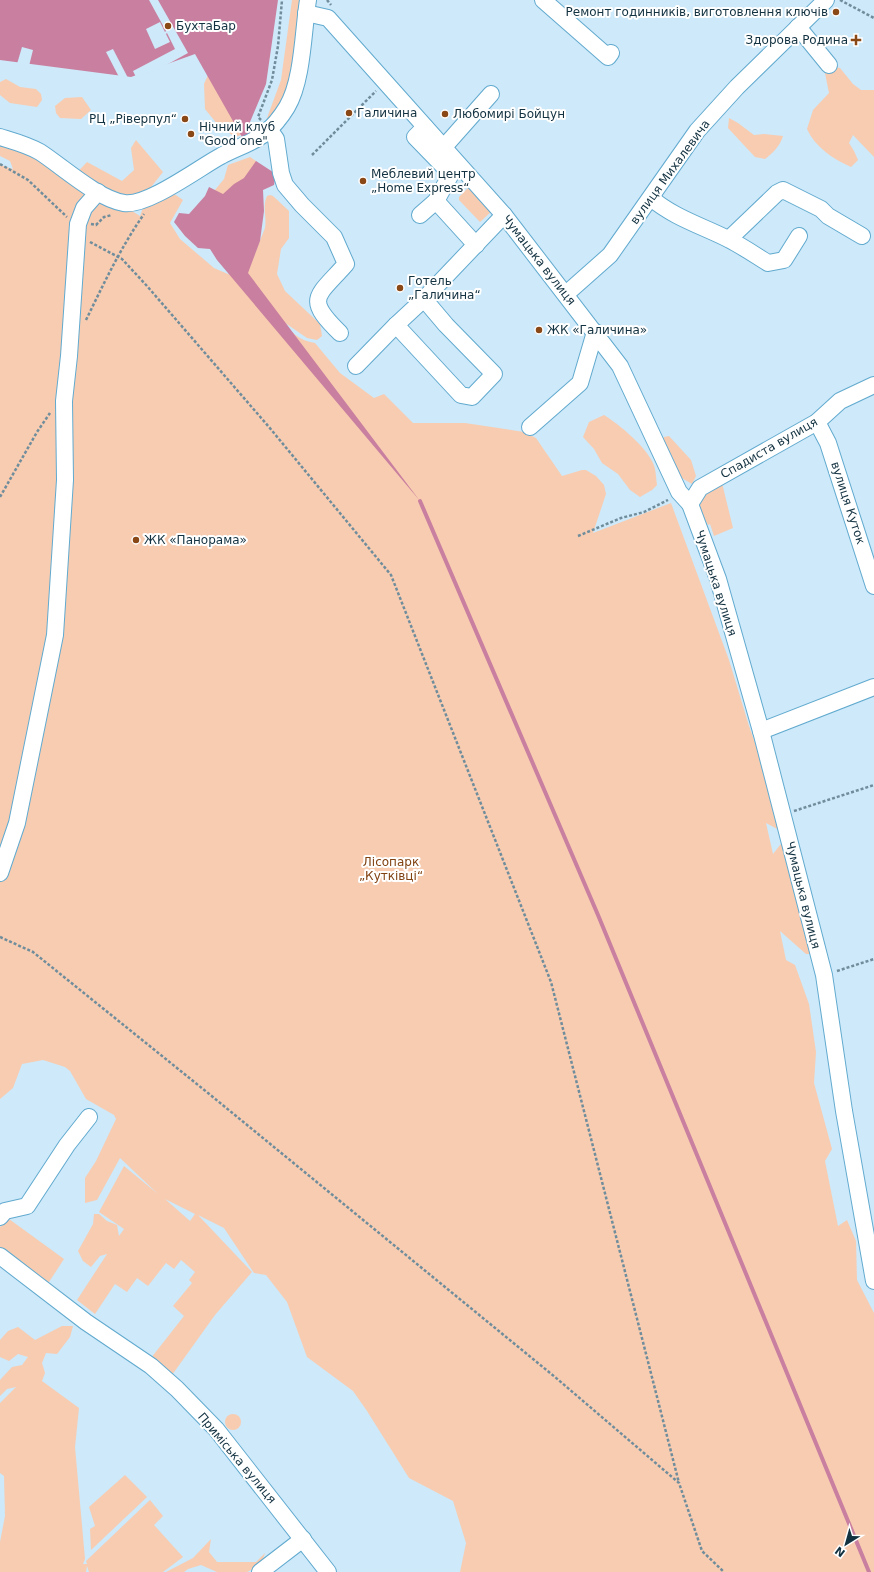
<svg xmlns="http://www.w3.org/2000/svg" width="874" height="1572" font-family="'DejaVu Sans',sans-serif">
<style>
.green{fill:#f8ccb1;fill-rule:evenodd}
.water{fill:#c97f9f}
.pier{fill:#cee9f9}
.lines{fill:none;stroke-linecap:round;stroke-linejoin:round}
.stream{stroke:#c97f9f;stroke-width:4}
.minor-casing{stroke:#61aacf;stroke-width:18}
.path{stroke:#708d9c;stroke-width:2.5;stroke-dasharray:3 2;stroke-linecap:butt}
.minor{stroke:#fff;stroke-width:16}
.poi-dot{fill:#8a4817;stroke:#fff;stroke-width:1.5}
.labels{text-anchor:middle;stroke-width:4;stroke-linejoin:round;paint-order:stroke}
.poi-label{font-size:12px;fill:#133241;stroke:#fff;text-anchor:start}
.street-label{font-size:12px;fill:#133241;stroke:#fff}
.park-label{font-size:12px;fill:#814212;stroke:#fff}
</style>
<rect width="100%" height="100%" fill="#cee9f9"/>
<g class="green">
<path d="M 292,0 L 303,0 C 299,29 296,60 287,88 C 284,100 276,110 268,120 L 267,118 L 281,80 Z"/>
<path d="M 830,66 L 840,68 L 853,84 L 861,90 L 874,90 L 874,157 L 853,135 L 849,143 L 854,151 L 858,160 L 851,167 C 833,159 815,147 807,129 L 813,110 L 829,93 L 825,73 Z"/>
<path d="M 208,75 L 244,134 L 235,137 L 218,125 L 205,109 L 204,84 Z"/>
<path d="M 6,79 L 20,87 L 36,89 L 41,94 L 42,100 L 37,107 L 10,103 L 0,95 L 0,82 Z"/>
<path d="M 82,97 L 91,110 L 81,119 L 60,118 L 56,113 L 55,106 L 65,98 Z"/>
<path d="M 729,118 L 738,123 L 754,135 L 764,134 L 783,136 C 780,146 773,153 765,159 L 755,157 L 728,128 Z"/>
<path d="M 136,140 L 163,172 L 132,211 L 140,216 L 144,205 L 170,191 L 183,200 L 170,223 L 180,239 L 214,268 L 244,281 L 265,228 C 267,217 262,207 267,196 L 270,195 L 273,196 L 289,211 L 289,238 L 281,249 L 277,274 L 285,291 L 320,324 L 322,336 L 317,340 L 307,338 L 278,318 C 289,330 299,341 315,343 L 340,373 L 374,398 L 384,394 L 413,423 L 465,423 L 524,432 L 536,438 L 562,476 L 582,470 L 586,470 L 596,476 L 604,485 L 606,494 L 593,533 L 671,503 L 729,660 L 749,726 L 773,793 L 781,831 L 766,823 L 773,854 L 784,840 L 814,954 L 806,954 L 780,931 L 786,960 L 795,965 L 809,1004 L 816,1052 L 814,1083 L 832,1149 L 825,1161 L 838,1226 L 847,1220 L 856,1241 L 857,1280 L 874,1313 L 874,1572 L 460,1572 L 466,1543 L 453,1501 L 409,1478 L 367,1411 L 353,1391 L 307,1357 L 287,1302 L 266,1275 L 254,1273 L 224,1228 L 198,1215 L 252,1272 L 215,1315 L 172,1375 L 151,1358 L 184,1316 L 173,1306 L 192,1283 L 189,1280 L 195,1272 L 181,1260 L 174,1269 L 166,1263 L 148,1286 L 137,1278 L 127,1292 L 115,1284 L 95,1314 L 77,1300 L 107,1254 L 100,1256 L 91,1267 L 83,1261 L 78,1251 L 93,1224 L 94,1214 L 99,1214 L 107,1221 L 117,1225 L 119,1236 L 124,1229 L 99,1212 L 124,1166 L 158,1194 L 120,1158 L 97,1200 L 85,1203 L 85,1178 L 96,1161 L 116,1119 L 114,1115 L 86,1099 L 70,1071 L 65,1067 L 43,1060 L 22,1064 L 13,1088 L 0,1099 L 0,165 L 13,169 L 10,161 L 0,156 L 0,142 L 32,153 L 69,181 L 87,162 L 122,181 L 134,170 L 131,148 ZM 165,1199 L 195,1214 L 190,1221 Z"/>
<path d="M 250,157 L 256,161 L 256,169 L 226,201 L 210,196 L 224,179 L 228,165 Z"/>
<path d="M 471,185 L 493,210 L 480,222 L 459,200 L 459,197 Z"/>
<path d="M 604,415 C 620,425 645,446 653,463 C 656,469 656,478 657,485 L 652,490 L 640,497 L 630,490 L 618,474 L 602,463 L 594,449 L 583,437 L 589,422 Z"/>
<path d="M 669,436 L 691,460 L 696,476 L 692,484 L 673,473 L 661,441 L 664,437 Z"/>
<path d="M 722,483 L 733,528 L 714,536 L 710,524 L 708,525 L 705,520 L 699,518 C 697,491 700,495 722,483 Z"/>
<path d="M 9,1219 L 64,1259 L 47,1285 L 0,1250 L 0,1227 Z"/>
<path d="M 62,1326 L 73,1326 L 70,1337 L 57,1354 L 46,1353 L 42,1363 L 45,1373 L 42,1381 L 79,1408 L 75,1447 L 85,1559 L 83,1564 L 87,1564 L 86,1561 L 150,1500 L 163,1516 L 154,1525 L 183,1557 L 163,1572 L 89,1572 L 87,1566 L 86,1572 L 0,1572 L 0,1542 L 5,1516 L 4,1476 L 0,1473 L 0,1403 L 16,1387 L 7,1389 L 0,1396 L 0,1380 L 12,1367 L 22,1365 L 28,1357 L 18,1354 L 9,1361 L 0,1357 L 0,1340 L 8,1331 L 18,1327 L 35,1340 Z"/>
<circle cx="233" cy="1422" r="8"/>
<path d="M 125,1475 L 147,1497 L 91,1550 L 90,1529 L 95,1526 L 89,1507 Z"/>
<path d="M 211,1539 L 209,1552 L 217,1562 L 256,1562 L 265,1553 L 261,1565 L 247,1572 L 217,1572 L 201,1565 L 188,1569 L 184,1572 L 166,1572 L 193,1558 Z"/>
</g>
<g class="water">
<path d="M 0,0 L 278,0 L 266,84 L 250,122 L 252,132 L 242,137 L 195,54 L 131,77 L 0,60 Z"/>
<path d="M 256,161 L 276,174 L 274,185 L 263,190 L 264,211 L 260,241 L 248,273 L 420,501 L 217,260 L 210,249 L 198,248 L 185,236 L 174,222 L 179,213 L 189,214 L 205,196 L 209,187 L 223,194 L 234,184 L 244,178 Z"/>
</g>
<g class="pier">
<path d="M 149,0 L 158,0 L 188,53 L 159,69 L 136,77 L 133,71 L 175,49 L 167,33 L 166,34 L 170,42 L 155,49 L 146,29 L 160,22 L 165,32 L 166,31 Z"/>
<path d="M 22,47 L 33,50 L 29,66 L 17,64 Z"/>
<path d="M 113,49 L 128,78 L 119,77 L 106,52 Z"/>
</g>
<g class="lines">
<path class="stream" d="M 420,501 L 598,915 L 869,1572"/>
<defs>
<g id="minor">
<path d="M 543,0 L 608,57 L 611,53"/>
<path d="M 306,13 L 328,18 L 504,215 L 620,366 L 679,492 L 690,504 L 718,579 L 761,731 L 824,975 L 844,1111 L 874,1281"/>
<path d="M 798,27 L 829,65"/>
<path d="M 425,127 L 415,137 L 451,174 L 436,201"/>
<path d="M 269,129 L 276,139 L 281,173 L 285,185 L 302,205 L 334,237 L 346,264 C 317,297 304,298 340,333"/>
<path d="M 0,137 C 13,141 28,145 40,152 C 63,167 98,199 124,203 C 147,207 200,167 221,156 C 235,148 251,144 264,134 C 274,126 281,117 287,107 C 303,80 303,31 308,0"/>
<path d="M 444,147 L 491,94"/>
<path d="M 651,198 C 673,217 702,226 728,239 C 742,246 755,255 768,263 L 784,260 L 799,236"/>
<path d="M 420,215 L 436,201 L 476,245"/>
<path d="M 729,239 L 777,193 L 783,190 L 821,209 L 828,216 L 862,236"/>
<path d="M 566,294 L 610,255 L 697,131 L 737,87 L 826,0"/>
<path d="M 424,299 L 396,325 L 461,395 L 472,397 L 494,374 L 446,325 L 424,299 L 504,215"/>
<path d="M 356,366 L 396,325"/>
<path d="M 817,422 L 828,443 L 874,586"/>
<path d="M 530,427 L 580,383 L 595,332"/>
<path d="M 690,504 L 700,488 L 817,422 L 840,401 L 874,385"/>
<path d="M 761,731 L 874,687"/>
<path d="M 0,873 L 17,823 L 55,635 L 65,480 L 64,401 L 69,356 L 78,224 L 84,208 L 98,192"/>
<path d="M 0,1217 L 5,1211 L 27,1206 L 67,1145 L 89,1117"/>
<path d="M 0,1256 L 86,1322 L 151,1366 L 177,1389 L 216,1429 L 328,1572"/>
<path d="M 260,1572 L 303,1539"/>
</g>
</defs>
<use href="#minor" class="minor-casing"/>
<g class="path">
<path d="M 327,0 L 331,5"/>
<path d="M 840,0 L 874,18"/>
<path d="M 261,120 L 258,117 L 272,80 L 278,46 L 282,0"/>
<path d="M 312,155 L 376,91"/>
<path d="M 0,164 L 28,180 L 67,217"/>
<path d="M 91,224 L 96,225 L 104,217 L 112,215"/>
<path d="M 90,242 L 122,259 L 147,286 L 269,427 L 391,575 L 551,982 L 679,1483"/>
<path d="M 86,320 C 104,283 121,247 144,214"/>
<path d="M 0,497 L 37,432 L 50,413"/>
<path d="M 578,536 L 621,518 L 644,512 L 668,500"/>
<path d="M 794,811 L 874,785"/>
<path d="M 0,937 L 33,952 L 208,1093 L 555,1377 L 679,1483 L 702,1551 L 724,1572"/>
<path d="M 837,971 L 874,959"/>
</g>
<use href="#minor" class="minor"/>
</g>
<g class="poi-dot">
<circle cx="836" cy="12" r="4"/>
<circle cx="168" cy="26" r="4"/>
<path d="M854 34h4v4h4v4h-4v4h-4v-4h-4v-4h4z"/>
<circle cx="349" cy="113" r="4"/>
<circle cx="445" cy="114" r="4"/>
<circle cx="185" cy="119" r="4"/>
<circle cx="191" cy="134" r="4"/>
<circle cx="363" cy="181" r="4"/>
<circle cx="400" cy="288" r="4"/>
<circle cx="539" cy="330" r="4"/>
<circle cx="136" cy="540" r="4"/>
</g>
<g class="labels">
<g class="poi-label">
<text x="828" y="16" text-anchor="end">Ремонт годинників, виготовлення ключів</text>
<text x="176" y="30">БухтаБар</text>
<text x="848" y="44" text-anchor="end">Здорова Родина</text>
<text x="357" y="117">Галичина</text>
<text x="453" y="118">Любомирі Бойцун</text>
<text x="177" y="123" text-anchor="end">РЦ „Ріверпул“</text>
<text x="199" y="131">Нічний клуб<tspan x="199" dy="14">"Good one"</tspan></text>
<text x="371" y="178">Меблевий центр<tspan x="371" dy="14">„Home Express“</tspan></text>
<text x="408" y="285">Готель<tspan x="408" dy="14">„Галичина“</tspan></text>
<text x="547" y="334">ЖК «Галичина»</text>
<text x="144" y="544">ЖК «Панорама»</text>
</g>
<g class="street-label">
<text transform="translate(670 172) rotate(-54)" y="4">вулиця Михалевича</text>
<text transform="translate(539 260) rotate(52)" y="4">Чумацька вулиця</text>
<text transform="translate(769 448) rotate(-30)" y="4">Спадиста вулиця</text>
<text transform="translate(848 503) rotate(72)" y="4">вулиця Куток</text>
<text transform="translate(716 583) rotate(72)" y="4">Чумацька вулиця</text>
<text transform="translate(803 895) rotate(76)" y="4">Чумацька вулиця</text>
<text transform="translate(237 1458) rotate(50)" y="4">Приміська вулиця</text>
</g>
<g class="park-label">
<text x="391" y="866">Лісопарк<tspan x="391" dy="14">„Кутківці“</tspan></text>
</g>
</g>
<g transform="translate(846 1544) rotate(217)" stroke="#ffffff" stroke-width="3" paint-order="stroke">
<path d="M0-3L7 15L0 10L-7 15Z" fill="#133241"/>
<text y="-6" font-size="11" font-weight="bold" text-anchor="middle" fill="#133241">N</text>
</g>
</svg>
